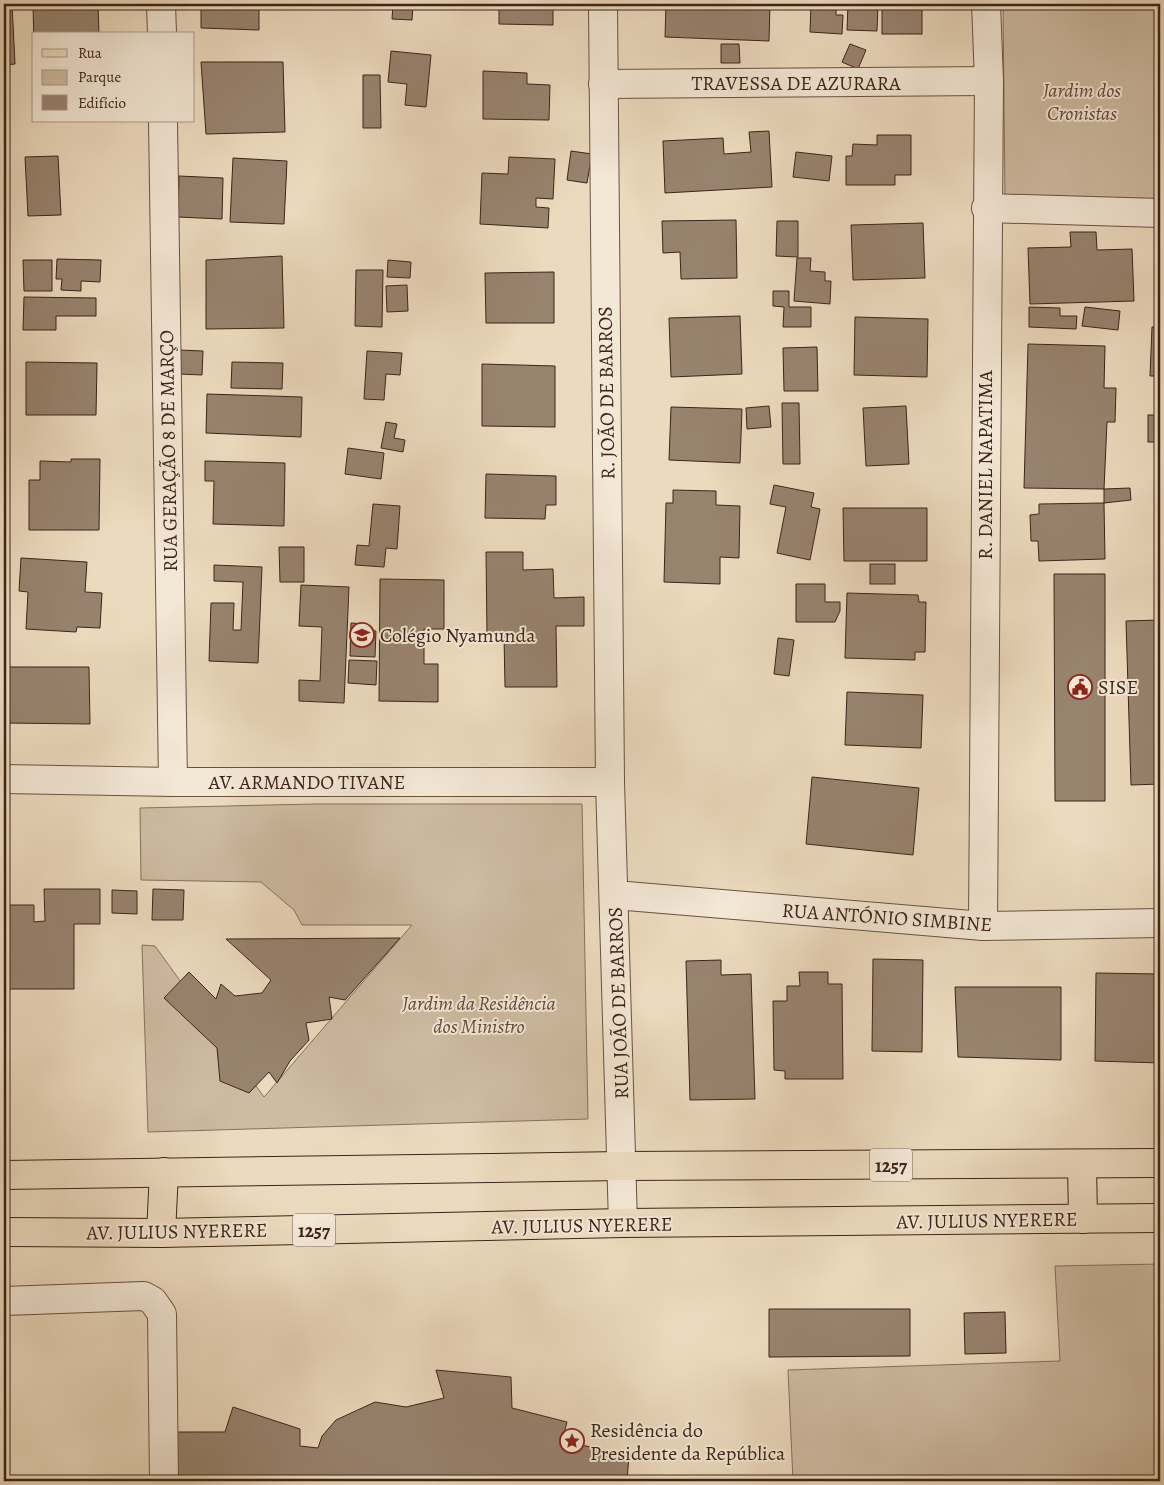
<svg xmlns="http://www.w3.org/2000/svg" width="1164" height="1485" font-family="Alegreya,serif">
<style>
.green{fill:#cebba2;stroke:#86705e}
.building{fill:#98836f;stroke:#3d2419}
.lines{fill:none;stroke-linecap:round;stroke-linejoin:round}
.minor-casing{stroke:#695242;stroke-width:30}
.major-casing{stroke:#3d2419;stroke-width:30}
.minor{stroke:#f3e7d5;stroke-width:28}
.major{stroke:#ecdabe;stroke-width:28}
.labels{text-anchor:middle;stroke-width:4;stroke-linejoin:round;paint-order:stroke}
.shield{fill:#f3e7d5;stroke:#745e51;stroke-width:1}
.shield-label{font-size:19px;font-weight:bold;fill:#3d2419}
.street-label{font-size:20px;fill:#3d2419;stroke:#f3e7d5}
.park-label{font-size:20px;font-style:italic;fill:#614a3b;stroke:#f3e7d5}
.poi-label{font-size:20px;fill:#3d2419;stroke:#f3e7d5;text-anchor:start}
</style>
<rect width="100%" height="100%" fill="#ecdabe"/>
<filter id="stains"><feTurbulence type="fractalNoise" baseFrequency=".004" numOctaves="4"/><feColorMatrix values="0 0 0 0 .2 0 0 0 0 .09 0 0 0 0 .02 0 0 0 .5 -.17"/></filter>
<radialGradient id="worn" r=".72"><stop offset=".6" stop-color="#630" stop-opacity="0"/><stop offset="1" stop-color="#630" stop-opacity=".3"/></radialGradient>
<g class="green">
<path d="M 1003,4 L 1160,4 L 1160,199 L 1005,200 Z"/>
<path d="M 314,804 L 582,804 L 588,1119 L 148,1132 L 142,945 L 155,946 L 264,1097 L 412,925 L 302,925 L 294,910 L 261,882 L 141,880 L 140,808 Z"/>
<path d="M 1160,1264 L 1160,1481 L 793,1481 L 788,1370 L 1060,1361 L 1055,1266 Z"/>
</g>
<g class="building">
<path d="M 4,4 L 12,4 L 15,64 L 4,65 Z"/>
<path d="M 33,4 L 98,4 L 99,34 L 34,34 L 34,46 Z"/>
<path d="M 201,4 L 259,4 L 259,30 L 201,28 Z"/>
<path d="M 393,4 L 413,4 L 412,20 L 392,19 Z"/>
<path d="M 499,4 L 553,4 L 553,25 L 499,24 Z"/>
<path d="M 666,4 L 770,4 L 769,41 L 665,37 Z"/>
<path d="M 811,4 L 844,4 L 844,6 L 836,5 L 836,15 L 843,15 L 842,34 L 810,32 Z"/>
<path d="M 848,4 L 878,4 L 877,31 L 847,30 Z"/>
<rect x="882" y="4" width="40" height="30"/>
<path d="M 721,44 L 739,44 L 740,63 L 721,63 Z"/>
<path d="M 850,44 L 866,50 L 858,69 L 842,62 Z"/>
<path d="M 391,51 L 431,55 L 426,107 L 405,105 L 407,84 L 388,82 Z"/>
<path d="M 201,62 L 283,62 L 285,132 L 206,134 Z"/>
<path d="M 483,71 L 527,73 L 527,84 L 550,85 L 549,120 L 483,119 Z"/>
<path d="M 363,75 L 380,75 L 381,128 L 363,128 Z"/>
<path d="M 769,131 L 772,187 L 665,193 L 663,141 L 723,138 L 724,154 L 751,152 L 749,132 Z"/>
<path d="M 877,135 L 911,135 L 911,175 L 895,175 L 895,185 L 846,185 L 846,156 L 852,156 L 853,144 L 877,145 Z"/>
<path d="M 571,151 L 592,154 L 587,183 L 567,180 Z"/>
<path d="M 796,152 L 832,156 L 829,181 L 793,177 Z"/>
<path d="M 58,156 L 61,215 L 28,216 L 25,157 Z"/>
<path d="M 509,157 L 555,159 L 553,199 L 536,198 L 536,207 L 549,208 L 548,228 L 480,224 L 482,173 L 508,174 Z"/>
<path d="M 233,158 L 287,161 L 284,224 L 230,222 Z"/>
<path d="M 179,176 L 223,178 L 222,219 L 178,217 Z"/>
<path d="M 736,220 L 737,278 L 681,279 L 680,252 L 663,253 L 662,221 Z"/>
<path d="M 777,221 L 798,221 L 798,257 L 776,256 Z"/>
<path d="M 923,223 L 925,278 L 853,280 L 851,225 Z"/>
<path d="M 1070,232 L 1096,232 L 1097,250 L 1132,249 L 1134,301 L 1030,304 L 1028,248 L 1071,247 Z"/>
<path d="M 282,256 L 284,328 L 206,329 L 206,260 Z"/>
<path d="M 797,258 L 811,258 L 810,271 L 825,272 L 825,281 L 831,281 L 830,304 L 794,301 Z"/>
<path d="M 57,259 L 101,260 L 100,282 L 81,281 L 81,291 L 61,290 L 62,279 L 56,279 Z"/>
<path d="M 23,260 L 52,260 L 52,291 L 24,291 Z"/>
<path d="M 388,260 L 411,262 L 410,278 L 387,277 Z"/>
<path d="M 356,270 L 383,270 L 382,327 L 355,326 Z"/>
<path d="M 554,272 L 554,323 L 486,323 L 485,273 Z"/>
<path d="M 407,285 L 408,311 L 387,312 L 386,286 Z"/>
<path d="M 773,291 L 789,291 L 789,307 L 811,307 L 811,327 L 783,327 L 784,307 L 773,306 Z"/>
<path d="M 24,297 L 96,298 L 96,316 L 56,316 L 56,330 L 23,330 Z"/>
<path d="M 1029,307 L 1060,308 L 1060,316 L 1077,316 L 1076,329 L 1029,327 Z"/>
<path d="M 1085,307 L 1120,311 L 1118,330 L 1082,326 Z"/>
<path d="M 740,316 L 742,374 L 671,377 L 669,318 Z"/>
<path d="M 855,317 L 928,319 L 927,377 L 854,375 Z"/>
<path d="M 1152,327 L 1160,327 L 1160,376 L 1150,376 Z"/>
<path d="M 1028,344 L 1105,346 L 1104,388 L 1116,388 L 1115,422 L 1107,422 L 1104,489 L 1024,488 Z"/>
<path d="M 817,347 L 818,391 L 784,391 L 783,348 Z"/>
<path d="M 179,350 L 203,351 L 202,375 L 178,374 Z"/>
<path d="M 367,351 L 402,353 L 400,375 L 386,374 L 384,400 L 364,399 Z"/>
<path d="M 26,362 L 97,363 L 96,415 L 26,415 Z"/>
<path d="M 232,362 L 283,363 L 282,389 L 231,388 Z"/>
<path d="M 482,364 L 555,366 L 555,427 L 482,426 Z"/>
<path d="M 207,394 L 302,397 L 301,437 L 206,433 Z"/>
<path d="M 782,403 L 799,403 L 800,464 L 783,464 Z"/>
<path d="M 769,406 L 771,427 L 747,429 L 746,408 Z"/>
<path d="M 906,406 L 909,464 L 866,466 L 863,408 Z"/>
<path d="M 671,407 L 742,409 L 740,463 L 669,460 Z"/>
<rect x="1148" y="415" width="12" height="27"/>
<path d="M 386,422 L 397,424 L 394,438 L 405,440 L 403,452 L 381,448 Z"/>
<path d="M 348,448 L 384,453 L 381,479 L 345,474 Z"/>
<path d="M 71,459 L 100,459 L 99,530 L 29,530 L 29,480 L 40,480 L 40,461 L 71,462 Z"/>
<path d="M 205,461 L 285,463 L 284,526 L 213,524 L 214,481 L 205,481 Z"/>
<path d="M 486,474 L 556,476 L 556,505 L 546,505 L 545,519 L 485,518 Z"/>
<path d="M 774,485 L 814,493 L 811,507 L 820,509 L 810,560 L 777,553 L 786,507 L 770,504 Z"/>
<path d="M 1130,488 L 1131,500 L 1104,503 L 1104,489 Z"/>
<path d="M 673,490 L 716,491 L 716,505 L 740,506 L 739,558 L 720,557 L 720,584 L 664,582 L 666,503 L 673,503 Z"/>
<path d="M 1104,503 L 1105,559 L 1039,561 L 1038,541 L 1031,541 L 1030,515 L 1039,514 L 1039,504 Z"/>
<path d="M 373,504 L 400,506 L 397,549 L 386,548 L 384,567 L 355,565 L 357,545 L 369,546 Z"/>
<path d="M 843,508 L 927,508 L 927,561 L 844,561 Z"/>
<path d="M 279,547 L 304,547 L 304,582 L 280,582 Z"/>
<path d="M 486,552 L 523,552 L 523,570 L 553,569 L 554,598 L 584,597 L 584,626 L 556,626 L 557,687 L 505,687 L 504,635 L 487,635 Z"/>
<path d="M 21,558 L 87,562 L 85,592 L 102,593 L 100,628 L 77,627 L 76,632 L 26,629 L 28,592 L 19,591 Z"/>
<rect x="870" y="564" width="25" height="20"/>
<path d="M 214,565 L 262,567 L 258,663 L 209,661 L 211,603 L 234,603 L 233,630 L 241,630 L 243,582 L 214,581 Z"/>
<path d="M 1054,574 L 1105,574 L 1105,801 L 1055,801 Z"/>
<path d="M 380,579 L 444,580 L 444,629 L 424,629 L 424,664 L 438,664 L 438,702 L 379,701 Z"/>
<path d="M 796,584 L 825,584 L 825,602 L 840,602 L 840,611 L 835,622 L 796,622 Z"/>
<path d="M 301,585 L 349,587 L 344,703 L 299,701 L 299,680 L 320,681 L 322,627 L 299,626 Z"/>
<path d="M 847,593 L 918,595 L 919,602 L 926,602 L 925,652 L 915,652 L 915,660 L 845,658 Z"/>
<path d="M 1160,620 L 1160,784 L 1131,785 L 1126,621 Z"/>
<path d="M 351,623 L 367,624 L 367,630 L 376,631 L 375,657 L 350,656 Z"/>
<path d="M 778,638 L 794,640 L 789,676 L 774,674 Z"/>
<path d="M 349,660 L 377,661 L 376,685 L 348,683 Z"/>
<path d="M 4,667 L 89,667 L 90,724 L 4,723 Z"/>
<path d="M 847,692 L 923,695 L 921,748 L 845,745 Z"/>
<path d="M 812,777 L 919,788 L 913,855 L 806,844 Z"/>
<path d="M 44,889 L 100,889 L 100,924 L 74,924 L 74,989 L 4,989 L 4,905 L 34,905 L 34,922 L 45,921 Z"/>
<path d="M 153,889 L 184,890 L 183,920 L 152,920 Z"/>
<path d="M 112,890 L 137,891 L 137,914 L 112,913 Z"/>
<path d="M 400,938 L 345,1000 L 329,997 L 332,1019 L 306,1023 L 309,1040 L 290,1061 L 277,1083 L 269,1072 L 249,1093 L 220,1081 L 217,1048 L 164,998 L 189,972 L 216,999 L 221,984 L 235,996 L 262,993 L 271,980 L 226,939 Z"/>
<path d="M 873,959 L 923,960 L 922,1052 L 872,1051 Z"/>
<path d="M 721,960 L 721,975 L 751,974 L 755,1099 L 690,1100 L 686,961 Z"/>
<path d="M 799,972 L 828,972 L 828,984 L 842,984 L 843,1079 L 785,1079 L 785,1071 L 774,1070 L 773,1001 L 787,1001 L 787,986 L 800,986 Z"/>
<path d="M 1096,973 L 1160,974 L 1160,1063 L 1095,1061 Z"/>
<path d="M 955,987 L 1061,987 L 1061,1060 L 958,1057 Z"/>
<path d="M 769,1309 L 910,1309 L 910,1356 L 769,1357 Z"/>
<path d="M 1005,1312 L 1006,1353 L 965,1354 L 964,1313 Z"/>
<path d="M 436,1370 L 511,1377 L 512,1408 L 567,1422 L 562,1441 L 629,1455 L 627,1481 L 169,1481 L 177,1432 L 225,1432 L 233,1407 L 300,1429 L 300,1446 L 318,1448 L 322,1436 L 336,1420 L 375,1402 L 406,1407 L 444,1398 Z"/>
</g>
<g class="lines">
<defs>
<g id="minor">
<path d="M 161,4 L 162,34"/>
<path d="M 603,4 L 610,782 L 623,1223"/>
<path d="M 603,84 L 989,81"/>
<path d="M 163,121 L 173,782"/>
<path d="M 986,208 L 1160,213"/>
<path d="M 4,779 L 173,782 L 610,782"/>
<path d="M 615,895 L 983,926 L 1160,923"/>
<path d="M 983,926 L 989,81 L 986,4"/>
<path d="M 4,1301 L 144,1296 L 153,1301 L 162,1314 L 164,1481"/>
</g>
<g id="major">
<path d="M 1082,1164 L 1083,1219"/>
<path d="M 4,1175 L 622,1166 L 1160,1163"/>
<path d="M 4,1232 L 161,1233 L 623,1223 L 1160,1218"/>
<path d="M 161,1233 L 164,1172"/>
</g>
</defs>
<use href="#minor" class="minor-casing"/>
<use href="#major" class="major-casing"/>
<use href="#minor" class="minor"/>
<use href="#major" class="major"/>
</g>
<defs>
<symbol id="school-ring" viewBox="-11 -11 22 22"><circle r="9.5" fill="#f3e7d5" stroke="#8f2418" stroke-width="1.5"/><path d="M0-5L7-2L0 1L-7-2ZM-4 1L0 2.5L4 1V4Q0 6-4 4Z" fill="#8f2418"/></symbol>
<symbol id="civic-ring" viewBox="-11 -11 22 22"><circle r="9.5" fill="#f3e7d5" stroke="#8f2418" stroke-width="1.5"/><path d="M-.6-6.5H3V-4.5H.6V-3L4-1V1h2V6H-6V1h2V-1L-.6-3ZM-1.2 2.5V6h2.4V2.5Z" fill="#8f2418"/></symbol>
<symbol id="sight-ring" viewBox="-11 -11 22 22"><circle r="9.5" fill="#f3e7d5" stroke="#8f2418" stroke-width="1.5"/><path d="M0-6L1.8-2.2L6-1.7L2.9 1.2L3.7 5.4L0 3.3L-3.7 5.4L-2.9 1.2L-6-1.7L-1.8-2.2Z" fill="#8f2418"/></symbol>
</defs>
<g fill-rule="evenodd">
<use href="#school-ring" x="348" y="621" width="28" height="28"/>
<use href="#civic-ring" x="1066" y="673" width="28" height="28"/>
<use href="#sight-ring" x="558" y="1427" width="28" height="28"/>
</g>
<g class="labels">
<g class="shield">
<rect x="870" y="1148.5" width="42" height="33" rx="4"/>
<rect x="293" y="1213.5" width="42" height="33" rx="4"/>
</g>
<g class="shield-label">
<text x="891" y="1172">1257</text>
<text x="314" y="1237">1257</text>
</g>
<g class="street-label">
<text x="796" y="90">TRAVESSA DE AZURARA</text>
<text transform="translate(606 393) rotate(-91)" y="7">R. JOÃO DE BARROS</text>
<text transform="translate(168 451) rotate(-91)" y="7">RUA GERAÇÃO 8 DE MARÇO</text>
<text transform="translate(985 465) rotate(-90)" y="7">R. DANIEL NAPATIMA</text>
<text x="307" y="789">AV. ARMANDO TIVANE</text>
<text transform="translate(887 917) rotate(4)" y="7">RUA ANTÓNIO SIMBINE</text>
<text transform="translate(618 1003) rotate(-92)" y="7">RUA JOÃO DE BARROS</text>
<text transform="translate(987 1220) rotate(-1)" y="7">AV. JULIUS NYERERE</text>
<text transform="translate(582 1225) rotate(-1)" y="7">AV. JULIUS NYERERE</text>
<text transform="translate(177 1231) rotate(-1)" y="7">AV. JULIUS NYERERE</text>
</g>
<g class="park-label">
<text x="1082" y="97">Jardim dos<tspan x="1082" dy="23">Cronistas</tspan></text>
<text x="479" y="1010">Jardim da Residência<tspan x="479" dy="23">dos Ministro</tspan></text>
</g>
<g class="poi-label">
<text x="380" y="642">Colégio Nyamunda</text>
<text x="1098" y="694">SISE</text>
<text x="590" y="1437">Residência do<tspan x="590" dy="23">Presidente da República</tspan></text>
</g>
</g>
<rect width="1164" height="1485" fill="none" stroke="#ecdabe" stroke-width="20"/>
<rect x="5" y="5" width="1154" height="1475" fill="none" stroke="#3d2419" stroke-width="2.5"/>
<rect x="10" y="10" width="1144" height="1465" fill="none" stroke="#3d2419"/>
<rect x="32" y="32" width="162" height="90" fill="#f3e7d5" stroke="#aa998a"/>
<rect x="42" y="49" width="25" height="8" fill="#ecdabe" stroke="#aa998a"/>
<text x="78" y="58" font-size="15" fill="#3d2419">Rua</text>
<rect x="42" y="70" width="25" height="15" fill="#cebba2" stroke="#aa998a"/>
<text x="78" y="82" font-size="15" fill="#3d2419">Parque</text>
<rect x="42" y="95" width="25" height="15" fill="#98836f" stroke="#aa998a"/>
<text x="78" y="108" font-size="15" fill="#3d2419">Edifício</text>
<rect width="100%" height="100%" filter="url(#stains)"/>
<rect width="100%" height="100%" fill="url(#worn)"/>
</svg>
